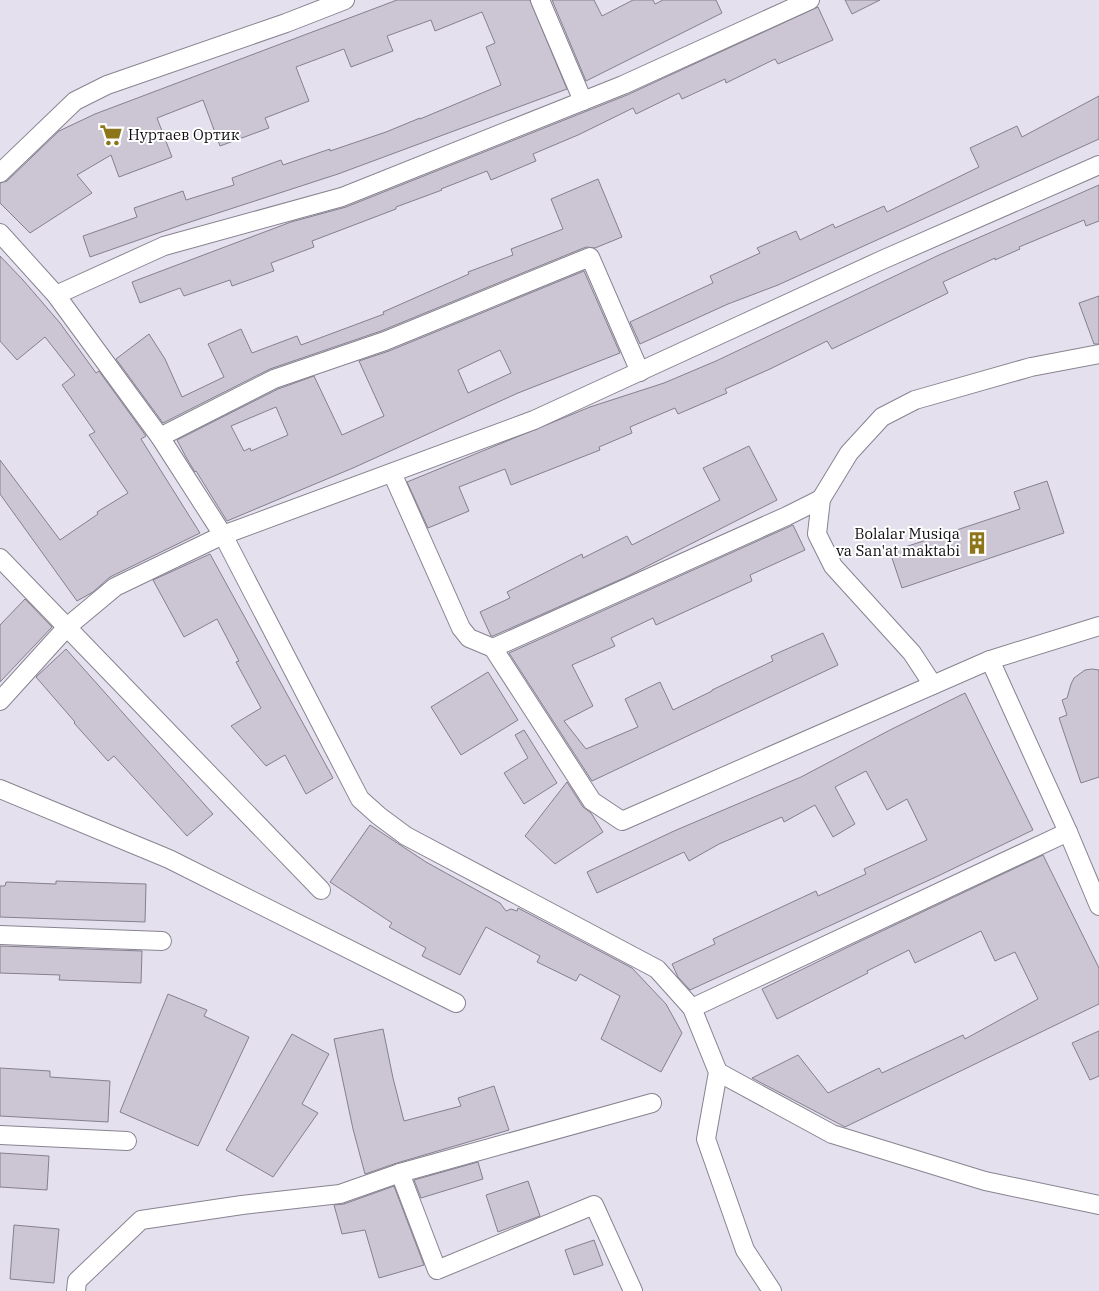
<svg xmlns="http://www.w3.org/2000/svg" width="1099" height="1291" font-family="'IBM Plex Serif',serif">
<style>
.building{fill:#cbc5d4;stroke:#85808d;fill-rule:evenodd}
.lines{fill:none;stroke-linecap:round;stroke-linejoin:round}
.minor-casing{stroke:#888390;stroke-width:20}
.minor{stroke:#fff;stroke-width:18}
.labels{text-anchor:middle;stroke-width:4;stroke-linejoin:round;paint-order:stroke}
.poi-label{font-size:15px;fill:#0d0b10;stroke:#fff;text-anchor:start}
</style>
<rect width="100%" height="100%" fill="#e5e0ee"/>
<g class="building">
<path d="M 397,0 L 530,0 L 567,89 L 338,174 L 184,224 L 90,257 L 83,236 L 137,217 L 134,208 L 183,191 L 186,200 L 234,185 L 232,178 L 281,160 L 283,165 L 330,149 L 330,151 L 386,132 L 420,118 L 420,119 L 501,85 L 486,47 L 495,43 L 482,12 L 435,31 L 431,20 L 387,36 L 393,51 L 351,67 L 344,49 L 296,67 L 309,101 L 265,118 L 269,128 L 220,146 L 203,100 L 157,118 L 172,157 L 119,177 L 111,155 L 77,175 L 92,193 L 30,233 L 0,203 L 0,183 L 7,181 L 59,131 L 95,114 Z"/>
<path d="M 552,0 L 594,0 L 602,16 L 633,0 L 653,0 L 655,4 L 663,0 L 716,0 L 722,13 L 586,81 Z"/>
<path d="M 845,0 L 880,0 L 852,14 Z"/>
<path d="M 818,7 L 833,40 L 778,64 L 775,59 L 726,83 L 725,79 L 682,99 L 679,93 L 636,114 L 633,108 L 578,135 L 533,154 L 536,161 L 491,180 L 487,171 L 441,189 L 442,190 L 396,207 L 396,209 L 312,241 L 314,247 L 271,263 L 274,271 L 232,286 L 230,280 L 184,296 L 180,288 L 140,303 L 132,282 L 291,222 L 346,207 L 627,95 Z"/>
<path d="M 1099,96 L 1099,139 L 778,285 L 728,304 L 640,344 L 630,322 L 713,283 L 710,276 L 760,253 L 757,248 L 796,231 L 800,240 L 833,224 L 835,228 L 884,206 L 887,212 L 979,167 L 970,148 L 1017,126 L 1022,137 Z"/>
<path d="M 598,179 L 622,237 L 595,248 L 586,247 L 381,331 L 270,369 L 163,423 L 116,359 L 149,334 L 165,359 L 182,397 L 224,377 L 208,344 L 241,329 L 252,353 L 297,336 L 301,345 L 384,314 L 383,312 L 469,274 L 468,272 L 513,255 L 511,249 L 563,229 L 551,199 Z"/>
<path d="M 1099,185 L 1099,221 L 1086,226 L 1084,220 L 1019,247 L 1020,249 L 995,260 L 995,258 L 943,282 L 948,293 L 832,349 L 827,341 L 770,369 L 725,389 L 727,393 L 678,414 L 675,408 L 630,427 L 632,433 L 599,447 L 600,450 L 511,485 L 505,469 L 459,487 L 469,511 L 428,528 L 407,482 L 590,407 L 664,383 L 716,361 L 939,255 Z"/>
<path d="M 0,256 L 23,280 L 60,323 L 96,373 L 99,371 L 146,436 L 141,439 L 200,533 L 110,577 L 93,592 L 77,601 L 0,494 L 0,460 L 60,540 L 98,514 L 97,512 L 128,493 L 89,435 L 95,432 L 62,385 L 75,375 L 45,337 L 17,360 L 0,341 Z"/>
<path d="M 584,271 L 620,353 L 518,393 L 353,468 L 227,521 L 196,471 L 195,472 L 187,459 L 177,440 L 278,389 L 314,376 L 342,435 L 384,416 L 359,361 L 389,351 ZM 500,350 L 511,373 L 468,393 L 458,370 ZM 276,407 L 288,435 L 251,451 L 250,448 L 244,451 L 231,426 Z"/>
<path d="M 1099,296 L 1099,344 L 1094,344 L 1079,303 Z"/>
<path d="M 749,446 L 777,500 L 626,577 L 493,636 L 491,636 L 480,612 L 510,598 L 507,592 L 582,554 L 583,558 L 627,536 L 632,545 L 720,500 L 703,468 Z"/>
<path d="M 1047,481 L 1064,533 L 902,588 L 890,552 L 1020,509 L 1014,492 Z"/>
<path d="M 793,525 L 805,550 L 750,575 L 752,581 L 656,625 L 653,618 L 611,638 L 615,646 L 572,665 L 593,706 L 564,721 L 586,749 L 638,727 L 625,699 L 660,682 L 673,710 L 712,691 L 712,690 L 773,661 L 771,656 L 823,633 L 838,665 L 592,781 L 509,653 Z"/>
<path d="M 210,554 L 333,778 L 306,794 L 285,755 L 266,766 L 231,726 L 261,708 L 236,662 L 239,661 L 217,619 L 184,637 L 153,580 Z"/>
<path d="M 25,599 L 52,627 L 0,682 L 0,625 Z"/>
<path d="M 66,649 L 213,814 L 187,836 L 114,756 L 108,761 L 74,723 L 75,722 L 36,677 Z"/>
<path d="M 1092,669 L 1099,670 L 1099,777 L 1081,783 L 1059,718 L 1067,715 L 1062,700 L 1067,698 L 1071,684 L 1074,678 L 1085,670 Z"/>
<path d="M 488,672 L 518,720 L 461,755 L 431,707 Z"/>
<path d="M 965,693 L 1033,830 L 938,876 L 690,990 L 678,977 L 672,964 L 715,944 L 713,939 L 816,891 L 818,896 L 866,874 L 864,869 L 927,840 L 907,799 L 887,810 L 866,771 L 835,787 L 855,824 L 833,837 L 815,805 L 784,822 L 782,817 L 719,844 L 689,861 L 684,852 L 597,893 L 587,872 L 674,831 L 801,777 L 890,730 Z"/>
<path d="M 524,730 L 557,783 L 524,804 L 504,773 L 528,758 L 515,735 Z"/>
<path d="M 567,782 L 583,807 L 591,813 L 603,832 L 555,864 L 525,836 Z"/>
<path d="M 370,825 L 426,862 L 500,903 L 506,911 L 511,909 L 517,911 L 518,908 L 632,968 L 666,1004 L 682,1033 L 661,1072 L 601,1039 L 620,996 L 580,974 L 576,981 L 537,962 L 540,956 L 486,927 L 460,975 L 422,956 L 426,948 L 389,927 L 392,923 L 330,882 Z"/>
<path d="M 1043,855 L 1099,968 L 1099,1004 L 845,1127 L 752,1078 L 798,1055 L 828,1093 L 879,1068 L 882,1073 L 963,1035 L 965,1039 L 1038,999 L 1015,952 L 995,961 L 981,931 L 915,963 L 909,950 L 867,971 L 868,973 L 777,1019 L 762,989 L 846,948 Z"/>
<path d="M 56,881 L 146,884 L 145,922 L 0,917 L 0,886 L 5,886 L 6,882 L 56,884 Z"/>
<path d="M 0,946 L 142,951 L 141,983 L 59,980 L 60,975 L 0,973 Z"/>
<path d="M 168,994 L 207,1010 L 204,1016 L 249,1037 L 198,1146 L 120,1112 Z"/>
<path d="M 383,1029 L 393,1078 L 404,1121 L 461,1106 L 458,1098 L 494,1086 L 509,1130 L 397,1163 L 365,1174 L 353,1129 L 334,1039 Z"/>
<path d="M 1099,1031 L 1099,1076 L 1090,1080 L 1072,1043 Z"/>
<path d="M 292,1034 L 329,1054 L 302,1104 L 318,1113 L 273,1177 L 226,1150 Z"/>
<path d="M 0,1068 L 50,1071 L 50,1077 L 110,1081 L 108,1122 L 0,1116 Z"/>
<path d="M 0,1153 L 49,1156 L 47,1190 L 0,1187 Z"/>
<path d="M 478,1162 L 483,1179 L 421,1198 L 414,1180 Z"/>
<path d="M 528,1181 L 540,1216 L 498,1232 L 486,1195 Z"/>
<path d="M 394,1186 L 424,1265 L 379,1278 L 365,1230 L 342,1234 L 334,1205 L 344,1204 Z"/>
<path d="M 14,1225 L 59,1229 L 54,1283 L 10,1279 Z"/>
<path d="M 594,1240 L 603,1265 L 574,1275 L 565,1250 Z"/>
</g>
<g class="lines">
<defs>
<g id="minor">
<path d="M 540,0 L 583,101"/>
<path d="M 0,173 L 75,101 L 107,85 L 286,23 L 345,0"/>
<path d="M 0,233 L 56,295 L 160,437 L 223,535 L 360,799 L 379,816 L 406,836 L 657,969 L 692,1008 L 718,1072 L 706,1139 L 745,1250 L 772,1291"/>
<path d="M 56,295 L 164,246 L 342,197 L 623,85 L 810,0"/>
<path d="M 160,437 L 274,379 L 385,341 L 590,257 L 640,372"/>
<path d="M 392,473 L 461,628 L 469,638 L 493,648 L 592,801 L 622,821 L 990,660 L 1099,626"/>
<path d="M 0,558 L 321,890"/>
<path d="M 493,648 L 787,516 L 821,499"/>
<path d="M 990,660 L 1068,832 L 1099,906"/>
<path d="M 933,685 L 912,653 L 833,566 L 817,534 L 821,499 L 849,453 L 882,417 L 915,400 L 1031,367 L 1099,354"/>
<path d="M 0,701 L 67,627 L 115,587 L 223,535 L 534,420 L 882,260 L 1099,165"/>
<path d="M 0,789 L 169,859 L 456,1003"/>
<path d="M 0,935 L 162,941"/>
<path d="M 692,1008 L 1068,832"/>
<path d="M 718,1072 L 832,1134 L 985,1181 L 1099,1205"/>
<path d="M 0,1135 L 127,1141"/>
<path d="M 400,1173 L 437,1270 L 594,1205 L 633,1291"/>
<path d="M 76,1291 L 77,1281 L 141,1220 L 242,1205 L 340,1194 L 400,1173 L 652,1103"/>
</g>
</defs>
<use href="#minor" class="minor-casing"/>
<use href="#minor" class="minor"/>
</g>
<defs>
<symbol id="supermarket-bare" viewBox="-9 -9 18 18"><path d="M-6-5.5h2.5l.6 2H6L4.5 2H-2.5L-4.4-4H-6ZM-1.5 3.2a1.3 1.3 0 1 0 .1 0ZM3 3.2a1.3 1.3 0 1 0 .1 0Z" fill="#8d761a" stroke="#fff" stroke-width="2.5" paint-order="stroke"/></symbol>
<symbol id="building-bare" viewBox="-9 -9 18 18"><path d="M-4-6H4V6H1V3H-1V6H-4ZM-2.5-4.3h1.7v1.8h-1.7ZM.8-4.3h1.7v1.8H.8ZM-2.5-1h1.7V.8h-1.7ZM.8-1h1.7V.8H.8Z" fill="#8d761a" stroke="#fff" stroke-width="2.5" paint-order="stroke"/></symbol>
</defs>
<g fill-rule="evenodd">
<use href="#supermarket-bare" x="95" y="119" width="32" height="32"/>
<use href="#building-bare" x="961" y="527" width="32" height="32"/>
</g>
<g class="labels">
<g class="poi-label">
<text x="128" y="140">Нуртаев Ортик</text>
<text x="960" y="539" text-anchor="end">Bolalar Musiqa<tspan x="960" dy="17">va San'at maktabi</tspan></text>
</g>
</g>
</svg>
